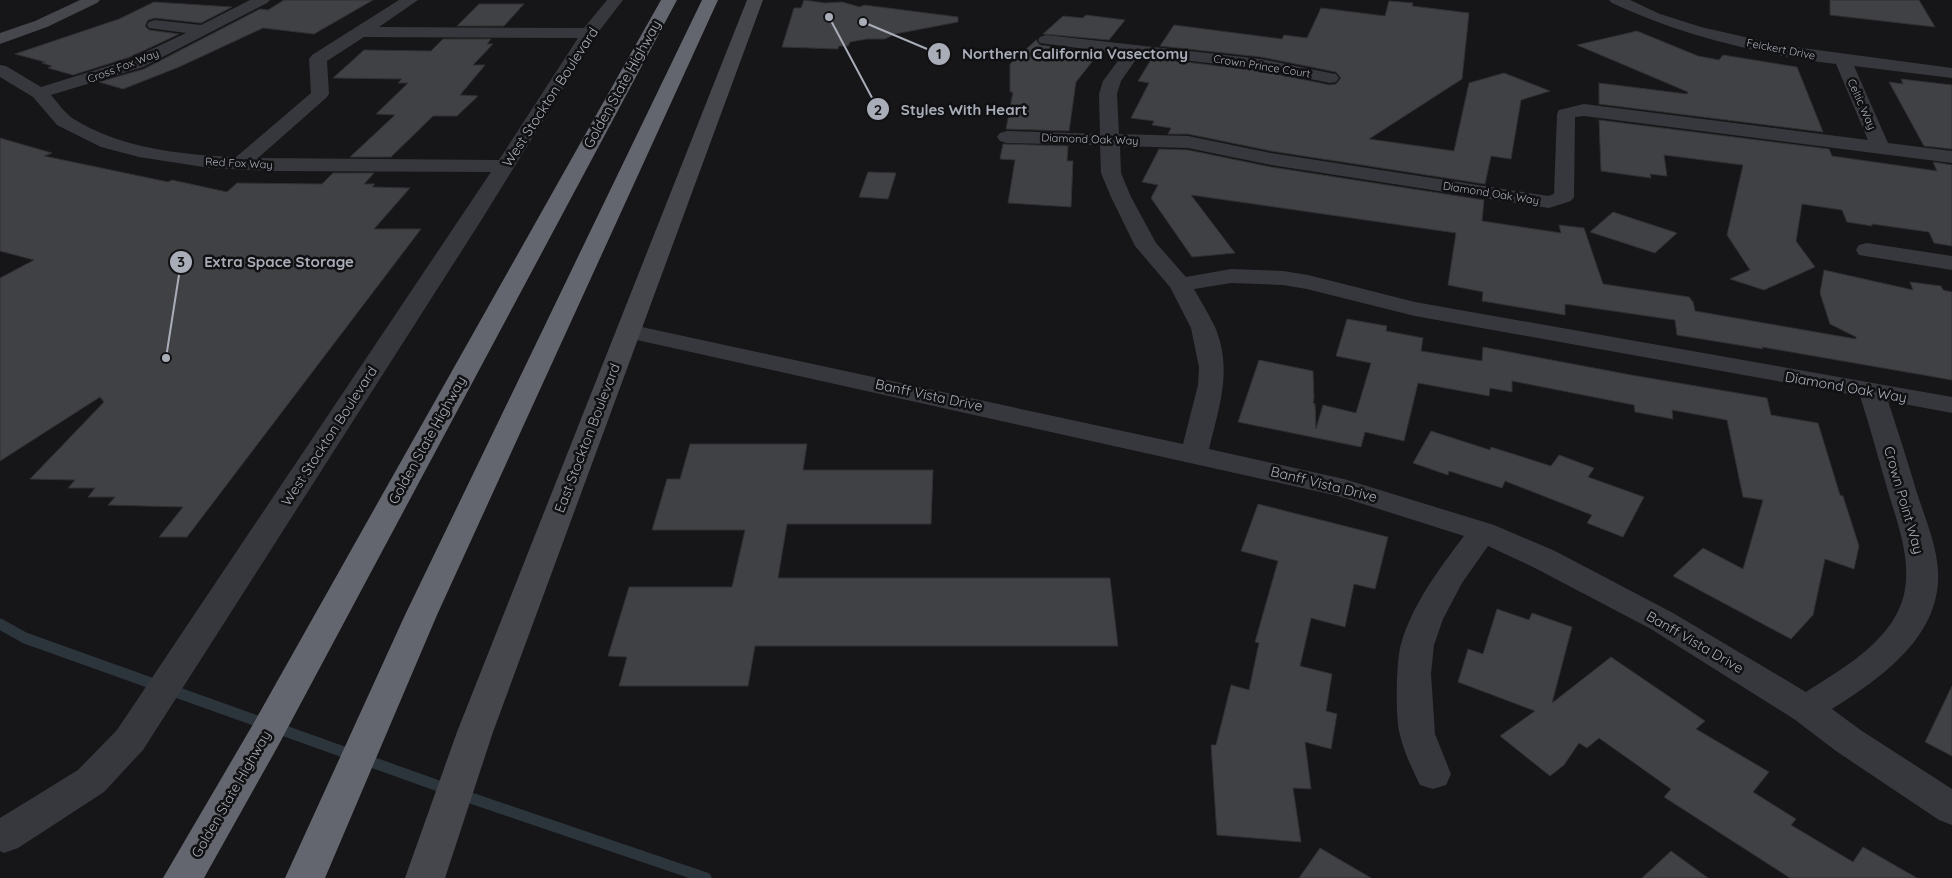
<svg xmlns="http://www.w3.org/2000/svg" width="1952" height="878" font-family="Quicksand,sans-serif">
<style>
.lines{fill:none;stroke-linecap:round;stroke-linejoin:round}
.stream{stroke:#2c353c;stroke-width:11}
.building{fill:#404145;stroke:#303034}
.street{fill:#37383d;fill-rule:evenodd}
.secondary{fill:#45474d;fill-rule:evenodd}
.highway{fill:#63666e;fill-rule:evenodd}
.labels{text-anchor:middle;stroke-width:5;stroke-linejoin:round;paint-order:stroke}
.far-street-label{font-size:11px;fill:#a8adb8;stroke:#111113}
.street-label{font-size:14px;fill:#a8adb8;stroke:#111113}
.leader{fill:none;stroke:#a8adb8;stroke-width:2}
.callout-dot{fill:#a8adb8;stroke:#111113;stroke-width:2}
.mark-label{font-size:15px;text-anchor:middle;font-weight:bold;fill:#111}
.callout-label{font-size:15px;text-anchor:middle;font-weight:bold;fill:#a8adb8;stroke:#111113;stroke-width:5;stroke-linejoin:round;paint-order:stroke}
</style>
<rect width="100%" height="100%" fill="#161618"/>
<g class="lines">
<g class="stream">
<path d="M 0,624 L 25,638 L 447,789"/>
<path d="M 462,795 L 706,878"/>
</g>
</g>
<g class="building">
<path d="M 284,0 L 373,0 L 314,34 L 263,28 L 179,67 L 123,89 L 99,82 L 144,69 L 260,9 L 268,10 Z"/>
<path d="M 804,0 L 825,3 L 842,2 L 860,7 L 864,5 L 958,17 L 958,22 L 895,34 L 885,39 L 867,39 L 850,42 L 848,46 L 839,46 L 838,49 L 782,47 L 794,8 L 801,8 Z"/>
<path d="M 1830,0 L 1919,0 L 1935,27 L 1830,15 Z"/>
<path d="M 1389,1 L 1413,3 L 1412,6 L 1469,13 L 1462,79 L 1369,139 L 1454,151 L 1469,83 L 1504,73 L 1550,91 L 1521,100 L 1511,159 L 1491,156 L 1485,184 L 1271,151 L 1188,134 L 1168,134 L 1171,128 L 1152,125 L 1154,121 L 1131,118 L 1149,83 L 1138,81 L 1152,58 L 1261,71 L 1330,85 L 1336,84 L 1341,78 L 1336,72 L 1261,57 L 1160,46 L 1174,25 L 1282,39 L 1284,35 L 1307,38 L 1321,8 L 1385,16 Z"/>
<path d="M 154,2 L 232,7 L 201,23 L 155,18 L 148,20 L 145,26 L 149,30 L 179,34 L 130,57 L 73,75 L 48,68 L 52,66 L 42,63 L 45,62 L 15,54 L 119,19 Z"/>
<path d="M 479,4 L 524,4 L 504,26 L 457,26 Z"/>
<path d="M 1086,15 L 1125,20 L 1109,40 L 1043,34 L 1063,16 L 1083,18 Z"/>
<path d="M 1637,31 L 1698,56 L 1719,60 L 1723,55 L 1797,67 L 1823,132 L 1599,104 L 1599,83 L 1687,94 L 1688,92 L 1577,45 Z"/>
<path d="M 443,39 L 491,39 L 487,44 L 493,44 L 473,65 L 485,65 L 460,95 L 478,96 L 457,116 L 433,116 L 391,157 L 350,157 L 395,115 L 376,114 L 408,83 L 398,83 L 402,79 L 333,78 L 364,50 L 431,51 Z"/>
<path d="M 1036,40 L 1040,45 L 1099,53 L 1076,82 L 1069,131 L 1006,129 L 1013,92 L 1010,92 L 1010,64 Z"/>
<path d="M 1901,79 L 1952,85 L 1952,149 L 1924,146 L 1889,82 L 1903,84 Z"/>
<path d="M 1599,120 L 1829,149 L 1832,156 L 1937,171 L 1933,162 L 1952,165 L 1952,246 L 1934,243 L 1929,232 L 1872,224 L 1872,226 L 1847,222 L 1842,210 L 1802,204 L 1796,241 L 1815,267 L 1764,290 L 1730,279 L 1750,270 L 1727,235 L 1743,165 L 1664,155 L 1667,176 L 1650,174 L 1651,178 L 1601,171 Z"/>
<path d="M 0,138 L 52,153 L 44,156 L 168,182 L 172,180 L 227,192 L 237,183 L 322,184 L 333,173 L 374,173 L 364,184 L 375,184 L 372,187 L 410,188 L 374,229 L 421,229 L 187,537 L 159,537 L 183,507 L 108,505 L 115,497 L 88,497 L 95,488 L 68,488 L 75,480 L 30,479 L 104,402 L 100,397 L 0,461 L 0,278 L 34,260 L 0,251 Z"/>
<path d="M 1003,144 L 1068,146 L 1067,161 L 1073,161 L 1071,207 L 1008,203 L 1015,160 L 1000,159 Z"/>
<path d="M 1159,149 L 1188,150 L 1271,167 L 1484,200 L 1482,221 L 1561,233 L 1559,225 L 1584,228 L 1603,284 L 1689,297 L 1693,302 L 1695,311 L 1856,339 L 1856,337 L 1830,324 L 1820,293 L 1824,270 L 1913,290 L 1910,282 L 1941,286 L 1943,290 L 1952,292 L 1952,380 L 1762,347 L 1763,349 L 1677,335 L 1675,320 L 1565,304 L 1565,315 L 1482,301 L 1483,292 L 1448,285 L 1456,233 L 1191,195 L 1235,253 L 1192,257 L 1151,198 L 1158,185 L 1142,182 Z"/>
<path d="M 868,172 L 896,173 L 888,199 L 859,197 Z"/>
<path d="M 1613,212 L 1677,233 L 1655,253 L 1590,232 Z"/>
<path d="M 1347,319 L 1387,326 L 1386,331 L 1423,338 L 1421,351 L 1482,361 L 1483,347 L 1631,375 L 1767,398 L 1771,415 L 1818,423 L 1840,495 L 1843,496 L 1859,546 L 1854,569 L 1825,559 L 1813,615 L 1791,639 L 1673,576 L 1703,548 L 1743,569 L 1763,500 L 1743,497 L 1727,420 L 1672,410 L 1673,419 L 1635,412 L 1634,405 L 1512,381 L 1512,392 L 1490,388 L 1489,396 L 1418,383 L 1404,441 L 1365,432 L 1361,447 L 1238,422 L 1259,360 L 1313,371 L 1314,398 L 1313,403 L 1315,404 L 1316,429 L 1323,405 L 1356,413 L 1371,363 L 1336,356 Z"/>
<path d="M 1431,431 L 1490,450 L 1491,447 L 1551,466 L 1559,455 L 1594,468 L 1588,477 L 1644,497 L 1623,537 L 1587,523 L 1592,515 L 1505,481 L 1502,488 L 1449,471 L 1448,475 L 1413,463 Z"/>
<path d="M 690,444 L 807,444 L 803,470 L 933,470 L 931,524 L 787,524 L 778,578 L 1110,578 L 1118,646 L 755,646 L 748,686 L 619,686 L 627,657 L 608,656 L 629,587 L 732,587 L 745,530 L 652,530 L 667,479 L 680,479 Z"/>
<path d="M 1258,504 L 1388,537 L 1375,589 L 1354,584 L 1345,627 L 1311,618 L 1300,666 L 1332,674 L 1326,711 L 1337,714 L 1331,749 L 1305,742 L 1311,789 L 1293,788 L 1301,842 L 1217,835 L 1211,745 L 1216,745 L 1231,685 L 1249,690 L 1259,643 L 1255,642 L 1278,561 L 1241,551 Z"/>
<path d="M 1497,609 L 1529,620 L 1532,613 L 1572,627 L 1552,703 L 1611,657 L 1705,721 L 1696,729 L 1769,772 L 1753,792 L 1796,819 L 1791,825 L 1853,862 L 1863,847 L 1917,878 L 1790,878 L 1664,797 L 1671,789 L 1599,738 L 1587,748 L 1579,743 L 1564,765 L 1550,776 L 1500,736 L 1535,711 L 1458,682 L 1468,649 L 1483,654 Z"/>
<path d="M 1952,686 L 1952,756 L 1925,742 Z"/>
<path d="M 1320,848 L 1371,878 L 1299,878 Z"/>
<path d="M 1671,851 L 1708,878 L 1642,878 Z"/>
</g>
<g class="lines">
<g class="street">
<path d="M 250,0 L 270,0 L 267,3 L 143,67 L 51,95 C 57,102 64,112 72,118 C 119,148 181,155 236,157 L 311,93 L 309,59 L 312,55 L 399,0 L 418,0 L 379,27 L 584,28 L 607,0 L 623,0 L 596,35 L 482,219 L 143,750 L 104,792 L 18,848 L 4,853 L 0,851 L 0,818 L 78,770 L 117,730 L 491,172 L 272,171 L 210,168 L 139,157 L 101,147 L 57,125 L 33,97 L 0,77 L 0,65 L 6,66 L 41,87 L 131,59 L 186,33 L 149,28 L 147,25 L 149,22 L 155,20 L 201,25 ZM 364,37 L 578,38 L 499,160 L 258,158 L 326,98 L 329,94 L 327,61 Z"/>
<path d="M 1609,0 L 1630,0 L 1660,14 L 1701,27 L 1780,45 L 1952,68 L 1952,78 L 1854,66 L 1888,143 L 1952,151 L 1952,163 L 1584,116 L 1575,117 L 1574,197 L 1571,201 L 1549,208 L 1271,165 L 1188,148 L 1120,146 L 1121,173 L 1131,197 L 1156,243 L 1186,277 L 1231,269 L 1283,271 L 1308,275 L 1415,302 L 1952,397 L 1952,413 L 1888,401 C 1898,432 1908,462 1917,493 C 1925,518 1936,543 1938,570 C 1942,636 1881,678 1832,709 L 1862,731 L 1952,789 L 1952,825 L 1939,820 L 1836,751 L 1794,719 L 1651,629 L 1533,567 L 1488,546 L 1462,583 L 1443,619 L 1434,645 L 1431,674 L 1435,734 L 1451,774 L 1446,785 L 1433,789 L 1420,785 C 1412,769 1404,752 1400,735 C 1395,719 1396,661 1401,644 C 1412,605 1439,569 1464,536 L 1338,496 L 628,338 L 619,336 L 616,331 L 619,326 L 628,324 L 1183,444 L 1198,385 L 1199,367 L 1191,328 L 1170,287 L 1135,246 L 1111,197 L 1101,173 L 1100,145 L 1007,143 L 1000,141 L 997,137 L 1000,133 L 1007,131 L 1100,134 L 1099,94 L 1103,81 L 1123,54 L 1040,43 L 1038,40 L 1040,37 L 1046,35 L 1261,59 L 1330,73 L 1336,74 L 1339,78 L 1336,82 L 1330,83 L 1261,69 L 1139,55 L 1121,81 L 1117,94 L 1119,134 L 1188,136 L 1271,153 L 1548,196 L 1554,194 L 1557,114 L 1559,110 L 1584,104 L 1868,140 L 1836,64 C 1758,54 1683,36 1612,3 ZM 1231,283 L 1283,285 L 1307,289 L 1415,316 L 1860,396 C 1870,427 1878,457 1887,488 C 1899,529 1919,576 1895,617 C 1875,651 1838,671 1806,692 L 1673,613 L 1555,551 L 1494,525 L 1344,479 L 1209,449 C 1219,407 1233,370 1215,327 C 1209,314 1201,302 1194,289 Z"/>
<path d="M 1867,243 L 1952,256 L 1952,270 L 1859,255 L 1856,250 L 1859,245 Z"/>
</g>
<g class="secondary">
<path d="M 80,0 L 100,0 L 97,3 L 47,27 L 0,44 L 0,33 L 35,21 Z"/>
<path d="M 747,0 L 763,0 L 493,732 L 445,878 L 405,878 L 457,732 Z"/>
</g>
<g class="highway">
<path d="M 661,0 L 677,0 L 278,746 L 204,878 L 163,878 L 252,726 Z"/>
<path d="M 702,0 L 718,0 L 437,615 L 325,878 L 285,878 L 405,615 Z"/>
</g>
</g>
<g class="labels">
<g class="far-street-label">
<text transform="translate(1781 49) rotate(11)" y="4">Feickert Drive</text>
<text transform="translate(123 66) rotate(-21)" y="4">Cross Fox Way</text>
<text transform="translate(1262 66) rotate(9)" y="4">Crown Prince Court</text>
<text transform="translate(1862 104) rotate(66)" y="4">Celtic Way</text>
<text transform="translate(1090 139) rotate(2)" y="4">Diamond Oak Way</text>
<text transform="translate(239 163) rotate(3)" y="4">Red Fox Way</text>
<text transform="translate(1491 193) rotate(9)" y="4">Diamond Oak Way</text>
</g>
<g class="street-label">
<text transform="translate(622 84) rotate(-61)" y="5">Golden State Highway</text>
<text transform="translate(550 97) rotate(-57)" y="5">West Stockton Boulevard</text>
<text transform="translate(1846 387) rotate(10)" y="5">Diamond Oak Way</text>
<text transform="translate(929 395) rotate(12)" y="5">Banff Vista Drive</text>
<text transform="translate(329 436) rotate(-57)" y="5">West Stockton Boulevard</text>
<text transform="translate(587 438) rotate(-69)" y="5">East Stockton Boulevard</text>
<text transform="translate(427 440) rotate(-61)" y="5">Golden State Highway</text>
<text transform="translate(1324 484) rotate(14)" y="5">Banff Vista Drive</text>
<text transform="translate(1904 500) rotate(74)" y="5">Crown Point Way</text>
<text transform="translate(1695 642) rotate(30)" y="5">Banff Vista Drive</text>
<text transform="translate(231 794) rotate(-60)" y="5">Golden State Highway</text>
</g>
</g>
<path class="leader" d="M863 22L939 54M829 17L878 109M166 358L181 262"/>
<g class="callout-dot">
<circle cx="863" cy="22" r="5"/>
<circle cx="829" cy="17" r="5"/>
<circle cx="166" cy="358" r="5"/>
<circle cx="939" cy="54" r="12"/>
<circle cx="878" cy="109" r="12"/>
<circle cx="181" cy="262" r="12"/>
</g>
<g class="mark-label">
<text x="939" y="59">1</text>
<text x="878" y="115">2</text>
<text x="181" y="267">3</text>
</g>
<g class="callout-label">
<text x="1075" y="59">Northern California Vasectomy</text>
<text x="964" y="115">Styles With Heart</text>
<text x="279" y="267">Extra Space Storage</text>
</g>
</svg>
